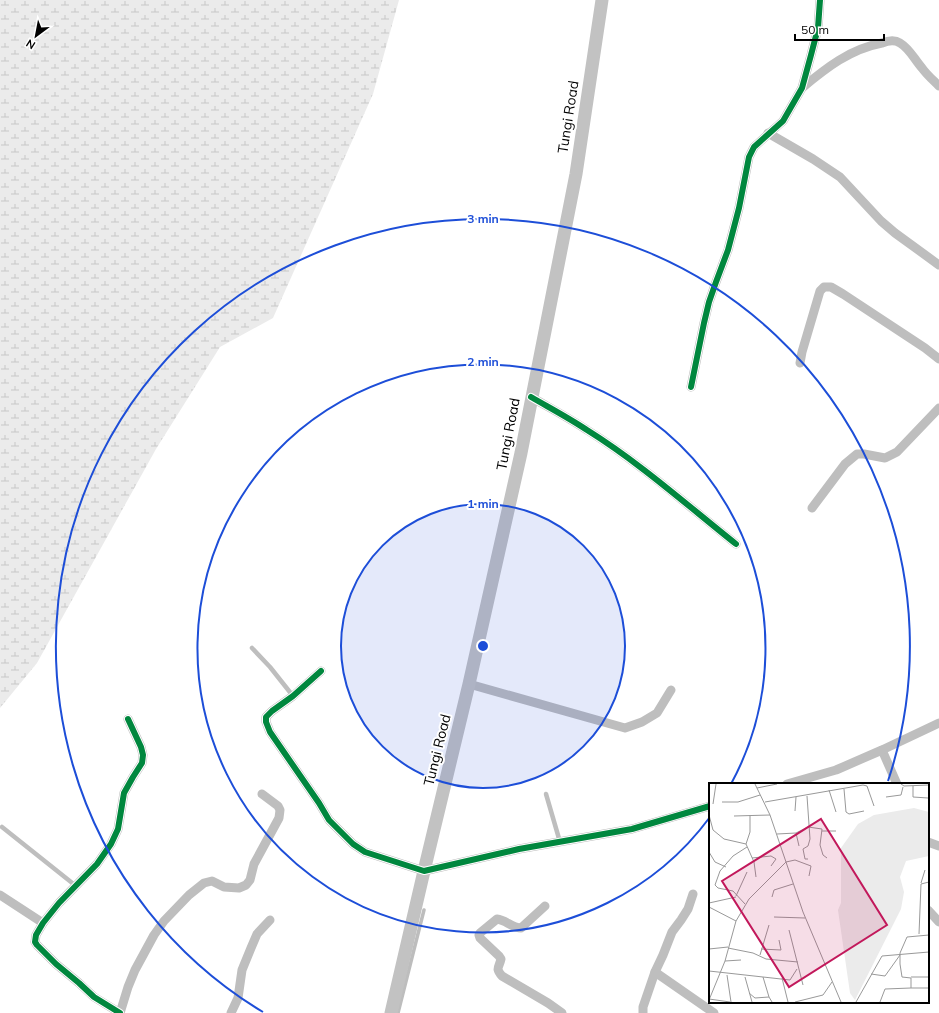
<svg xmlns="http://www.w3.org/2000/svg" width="939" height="1013" font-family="Mulish,sans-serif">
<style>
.wetland{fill:url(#wetland-marsh)}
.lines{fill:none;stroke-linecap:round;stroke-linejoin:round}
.stream{stroke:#bdbdbd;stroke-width:3.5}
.lane{stroke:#bebebe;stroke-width:4.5}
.street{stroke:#bebebe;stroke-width:9}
.secondary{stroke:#c2c2c2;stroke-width:13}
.cycleway-casing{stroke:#fff;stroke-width:8}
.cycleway{stroke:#00873e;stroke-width:6}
.ring{fill:none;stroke:#1d4ed8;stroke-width:2}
.labels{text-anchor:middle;stroke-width:4;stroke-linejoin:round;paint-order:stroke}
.street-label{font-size:14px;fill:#000;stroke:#fff}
.inset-road{fill:none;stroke:#999;stroke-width:1}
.view{fill:#c2185b;fill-opacity:0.15;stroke:#c2185b;stroke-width:2}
.inset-edge{fill:none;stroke:#000;stroke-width:2}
.centre{fill:#1d4ed8;stroke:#fff;stroke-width:2}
.ring-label{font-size:12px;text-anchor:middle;font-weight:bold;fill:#1d4ed8;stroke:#fff;stroke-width:4;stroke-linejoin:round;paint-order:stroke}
</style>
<defs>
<pattern id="wetland-marsh" width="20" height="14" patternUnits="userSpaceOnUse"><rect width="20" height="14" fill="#ebebeb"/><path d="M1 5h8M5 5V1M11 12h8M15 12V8" fill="none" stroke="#c8c8c8"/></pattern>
</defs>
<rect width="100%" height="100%" fill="#fff"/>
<path class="wetland" d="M 0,0 L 399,0 L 373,94 L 273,318 L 220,347 L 156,449 L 37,663 L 0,708 Z"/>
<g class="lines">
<path class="stream" d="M 398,1013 L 424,910"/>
<g class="lane">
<path d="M 252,648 L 270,667 L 293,696"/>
<path d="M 546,794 L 560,842"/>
<path d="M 2,827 L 76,886"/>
</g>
<g class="street">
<path d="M 802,88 C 826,68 850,49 882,43 C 887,41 894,39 900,43 C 910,49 914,59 922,68 C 927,75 933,80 939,86"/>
<path d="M 768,133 L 813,159 L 840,177 L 881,221 L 895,233 L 939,265"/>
<path d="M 800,363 L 802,352 L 820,291 L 824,287 L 831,287 L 843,294 L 925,348 L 939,359"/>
<path d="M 691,387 L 704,323 L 709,302 L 716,282 L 728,250 L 739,208 L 749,157 L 754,147 L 783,121 L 802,88 L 811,55 L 818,28 L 820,0"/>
<path d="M 531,397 C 550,408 569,418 587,430 C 640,463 687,505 736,544"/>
<path d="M 812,508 L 845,464 L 857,454 L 864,454 L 885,458 L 897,452 L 939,408"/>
<path d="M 321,671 L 293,696 L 272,711 L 266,717 L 266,722 L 270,732 L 319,803 L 329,820 L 353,844 L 365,852 L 424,871 L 519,849 L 632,829 L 710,806"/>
<path d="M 469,684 L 625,728 L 642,722 L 657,713 L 671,690"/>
<path d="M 882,750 L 897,784"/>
<path d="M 787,784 L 836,770 L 882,750 L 939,723"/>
<path d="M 928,842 L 939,846"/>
<path d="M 0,895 L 43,923"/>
<path d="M 545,906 L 521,928 C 512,928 506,920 497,919 L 480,933 L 479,935 L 480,938 L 499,956 L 501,959 C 499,968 495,968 502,976 L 548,1003 L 562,1013"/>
<path d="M 928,910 L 939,922"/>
<path d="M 655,972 L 714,1013"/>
<path d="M 120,1013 L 94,997 L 79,983 L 56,964 L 37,945 L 35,942 L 36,935 L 43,923 L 59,903 L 97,864 L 111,844 L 118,829 L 124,793 L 133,777 L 142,763 L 143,755 L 141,747 L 128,719"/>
<path d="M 120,1013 L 128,987 L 135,970 L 154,935 L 164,921 L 189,895 L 204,883 L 212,881 L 224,887 L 239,888 L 246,885 L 250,880 L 254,864 L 279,818 L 280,810 L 278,806 L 262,794"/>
<path d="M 231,1013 L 238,998 L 242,970 L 251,948 L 257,934 L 270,920"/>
<path d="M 643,1013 L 643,1007 L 655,972 L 663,955 L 672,932 L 681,920 L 688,909 L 693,894"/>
</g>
<path class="secondary" d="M 391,1013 L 424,871 L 469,684 L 521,453 L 576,174 L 602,0"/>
<defs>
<g id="cycleway">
<path d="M 691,387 L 704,323 L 709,302 L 716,282 L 728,250 L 739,208 L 749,157 L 754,147 L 783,121 L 802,88 L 811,55 L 818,28 L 820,0"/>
<path d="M 531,397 C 550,408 569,418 587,430 C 640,463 687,505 736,544"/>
<path d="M 321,671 L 293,696 L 272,711 L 266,717 L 266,722 L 270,732 L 319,803 L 329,820 L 353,844 L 365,852 L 424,871 L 519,849 L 632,829 L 710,806"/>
<path d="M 120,1013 L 94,997 L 79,983 L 56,964 L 37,945 L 35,942 L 36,935 L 43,923 L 59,903 L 97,864 L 111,844 L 118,829 L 124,793 L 133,777 L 142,763 L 143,755 L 141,747 L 128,719"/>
</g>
</defs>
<use href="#cycleway" class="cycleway-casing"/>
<use href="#cycleway" class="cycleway"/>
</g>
<circle cx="483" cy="646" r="142" fill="#1d4ed8" fill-opacity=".12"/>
<g class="ring">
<circle cx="483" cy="646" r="142"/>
<path d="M710 817A284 284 0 1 1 731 784"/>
<path d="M263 1012A427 427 0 1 1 888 781"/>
</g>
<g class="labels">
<g class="street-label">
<text transform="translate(568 117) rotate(-81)" y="5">Tungi Road</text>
<text transform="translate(508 434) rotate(-79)" y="5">Tungi Road</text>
<text transform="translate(437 750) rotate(-76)" y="5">Tungi Road</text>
</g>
</g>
<g transform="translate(709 783)">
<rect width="220" height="220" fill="#fff"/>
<path d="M 205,25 L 220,29 L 220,73 L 197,78 L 191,94 L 195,109 L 192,126 L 146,217 L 141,210 L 129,127 L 132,120 L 132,65 L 149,41 L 165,32 Z" fill="#ebebeb"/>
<path class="inset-road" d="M 46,1 L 61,32 L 94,129 L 132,219M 192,1 L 195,3 L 220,2M 204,3 L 204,14 L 219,15M 48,5 L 68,1M 135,6 L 137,29 L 140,31 L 155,28M 120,7 L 127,29M 98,13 L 101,56 L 99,63 L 94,66 L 96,76 L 99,76M 177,14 L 192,12 L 194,4M 13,19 L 29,19 L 51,12M 56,19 L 154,2 L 158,3 L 165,23M 4,21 L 7,1M 86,28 L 87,14M 0,32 L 4,47 L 15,56 L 37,61M 41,32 L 41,49 L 37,61 L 45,79 L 47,94M 25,33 L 61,32M 113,48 L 127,48M 87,50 L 90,63M 68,51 L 87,50 L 99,44 L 113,46 L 111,62 L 114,72 L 118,75M 0,69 L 6,79 L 17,84M 43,75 L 62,73 L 67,76 L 62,83M 212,100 L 216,87M 27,113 L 38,89M 63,114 L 65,107 L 84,101M 0,120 L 27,114M 36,121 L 24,108 L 9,105 L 6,102 L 11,88 L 24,73 L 38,64M 0,124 L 27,138M 65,134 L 96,135M 80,147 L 94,202M 210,151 L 212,101 L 220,99M 19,165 L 44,170 L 57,176 L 89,179M 0,166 L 19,164M 52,166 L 72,167 L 70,157M 51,172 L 60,142M 16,178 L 32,177M 0,188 L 81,197 L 88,186M 162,191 L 176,193 L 191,172M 18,192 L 22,219M 36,194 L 43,219M 54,194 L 60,214M 202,194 L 220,194M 73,195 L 79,219M 202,205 L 220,205M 40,210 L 46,215 L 60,214 L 63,219M 0,216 L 21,219M 0,217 L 16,178 L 27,138 L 40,116 L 77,79 L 86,77 L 102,83 L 100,93M 86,219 L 114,212 L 123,199M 147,219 L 173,173 L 220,169M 171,219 L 176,206 L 202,205 L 202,195 L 193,194 L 191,181 L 191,170 L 198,154 L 220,152"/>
<path class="view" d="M 112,36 L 178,142 L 80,204 L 13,98 Z"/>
<rect width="220" height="220" class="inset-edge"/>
</g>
<circle cx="483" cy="646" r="6" class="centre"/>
<g class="ring-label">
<text x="483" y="223">3 min</text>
<text x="483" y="366">2 min</text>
<text x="483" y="508">1 min</text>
</g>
<g transform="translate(36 36) rotate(212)" stroke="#ffffff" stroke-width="3" paint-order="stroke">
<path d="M0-3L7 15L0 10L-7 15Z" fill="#000000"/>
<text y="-6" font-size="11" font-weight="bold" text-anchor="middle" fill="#000000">N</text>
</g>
<path d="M795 34v6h89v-6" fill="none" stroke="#000000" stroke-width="2"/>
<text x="801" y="34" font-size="12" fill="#000000" stroke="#ffffff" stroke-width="3" paint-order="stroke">50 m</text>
</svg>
